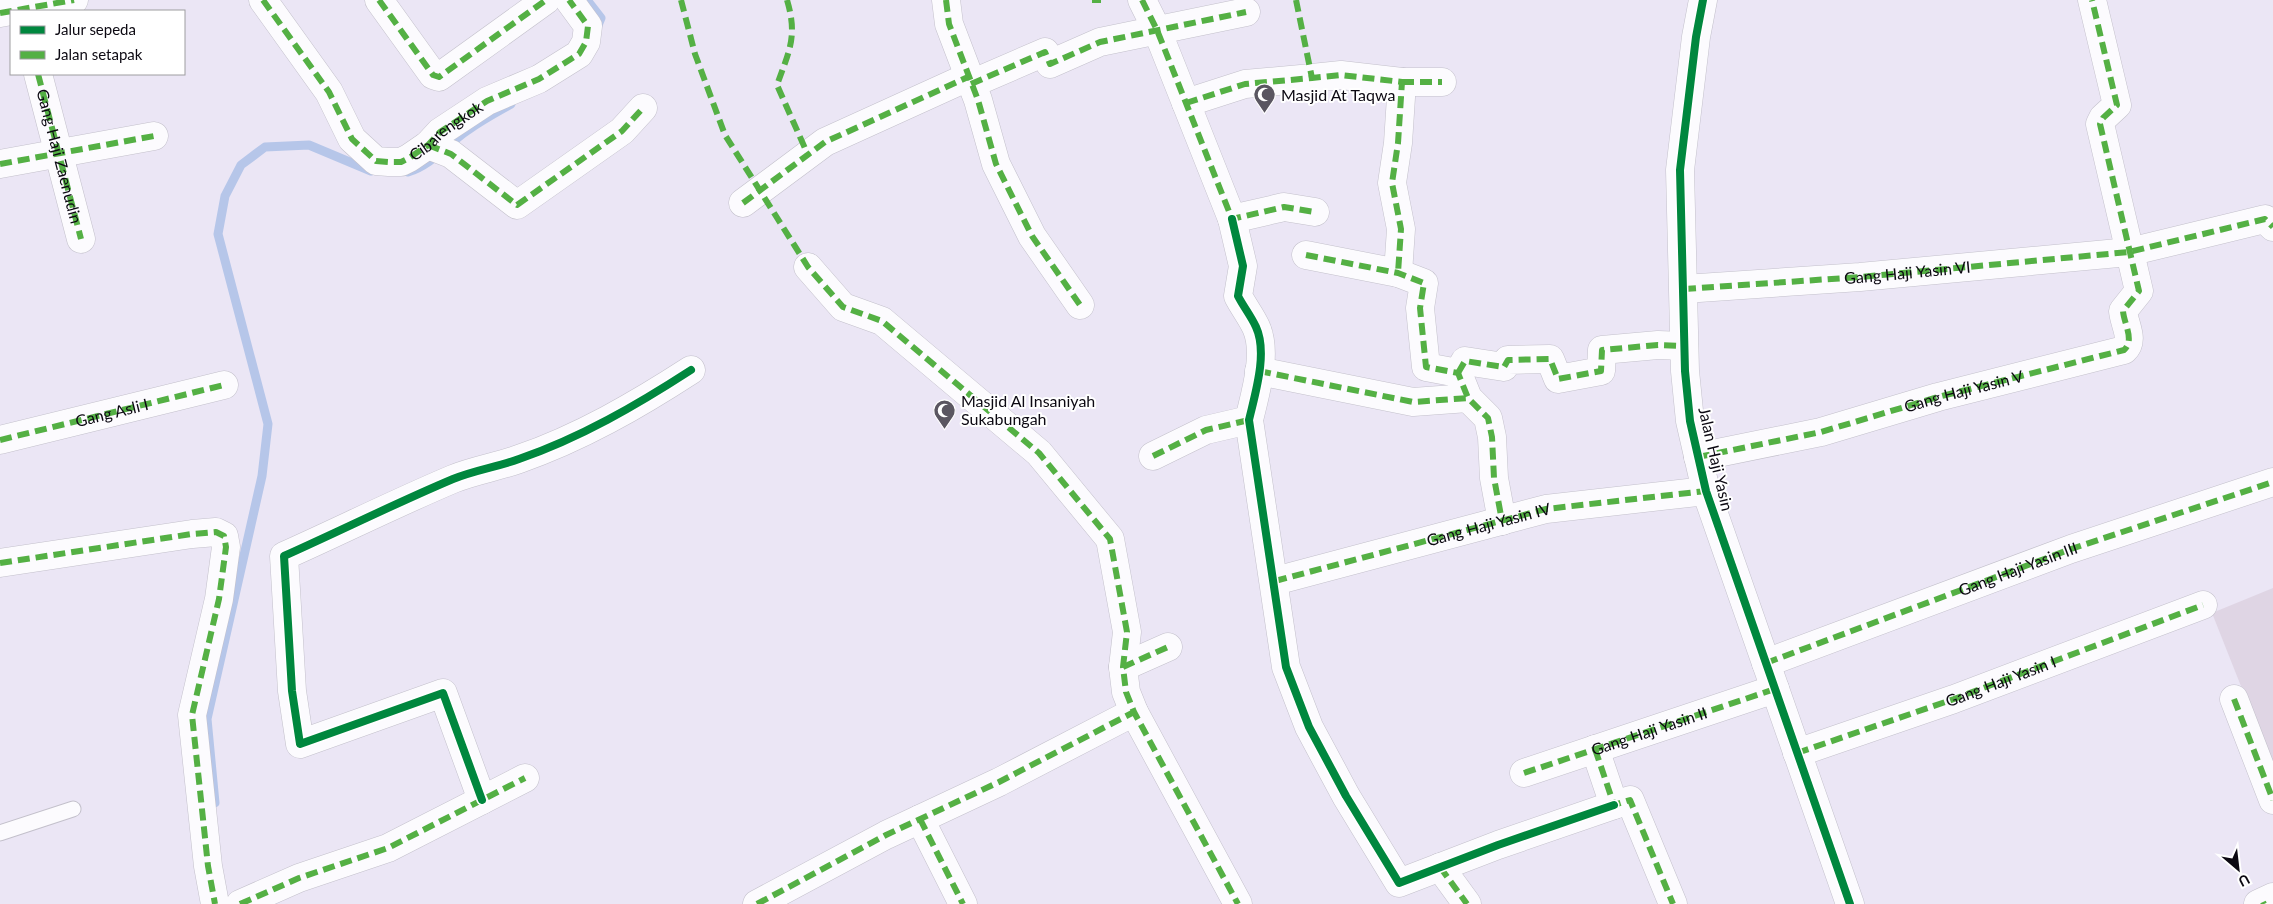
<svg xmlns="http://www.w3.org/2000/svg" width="2273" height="904" font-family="Lato,sans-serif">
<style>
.education{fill:#dfd5e4}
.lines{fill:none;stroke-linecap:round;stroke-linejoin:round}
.stream{stroke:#b6c6e9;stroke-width:9}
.lane-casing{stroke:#c3c0cb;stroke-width:17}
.street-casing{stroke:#c3c0cb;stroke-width:29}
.secondary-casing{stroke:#c3c0cb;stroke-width:29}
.lane{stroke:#fcfbfe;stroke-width:15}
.street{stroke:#fcfbfe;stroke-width:28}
.secondary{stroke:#fcfbfe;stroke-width:28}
.quiet{stroke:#54b044;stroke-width:6;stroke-dasharray:12 6;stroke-linecap:butt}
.cycleway-casing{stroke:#fff;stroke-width:11}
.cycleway{stroke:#00873e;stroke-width:8}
.labels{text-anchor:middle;stroke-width:4;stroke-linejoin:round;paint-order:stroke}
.poi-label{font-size:16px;fill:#0c0912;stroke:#fff;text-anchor:start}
.street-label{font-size:16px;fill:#0c0912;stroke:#fff}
</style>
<rect width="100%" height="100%" fill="#ebe6f5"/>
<path class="education" d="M 2273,588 L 2273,767 L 2212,613 Z"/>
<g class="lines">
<g class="stream">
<path d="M 587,0 L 601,18 L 596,30"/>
<path d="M 408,172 C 433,164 447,144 468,130 C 482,120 497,112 511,104"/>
<path d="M 215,803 L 207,719 L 262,476 L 268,424 L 218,234 L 225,196 L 241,165 L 265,147 L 309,145 L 371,171"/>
</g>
<defs>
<path id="lane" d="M 0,833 L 73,809"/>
<g id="street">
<path d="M 263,0 L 329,92 L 352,139 L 376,161 L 389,162 L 401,162 L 409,158 L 428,145 L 440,132 L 487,101 L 539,79 L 579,54 L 586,42 L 588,26 L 569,0"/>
<path d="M 379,0 L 433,75 L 439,77 L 546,0"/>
<path d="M 946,0 L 949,24 L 978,100 L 996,164 L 1032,236 L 1080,305"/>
<path d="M 1142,0 L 1157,30 L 1232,219 L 1284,207 L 1315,212"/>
<path d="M 1703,0 L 1696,37 L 1680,170 L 1685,371 L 1690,421 L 1706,491 L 1850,904"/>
<path d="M 0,13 L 74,0"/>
<path id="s1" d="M 38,74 L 81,239"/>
<path d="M 1402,82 L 1442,82"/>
<path d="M 971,84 L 1045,52 L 1050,64 L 1100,42 L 1246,12"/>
<path d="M 1186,103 L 1245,84 L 1312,78 L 1341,75 L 1402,82 L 1398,143 L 1392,183 L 1401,229 L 1398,273"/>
<path d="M 428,145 L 451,154 L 517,205 L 622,131 L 643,108"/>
<path d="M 0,164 L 154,136"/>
<path d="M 743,203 L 825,142 L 968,77"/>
<path d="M 1232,219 L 1243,266 L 1238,296 C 1243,306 1251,316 1256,327 C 1268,353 1255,394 1249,420 L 1286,667 L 1309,727 L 1346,796 L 1399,883 L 1498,845 L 1614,805"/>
<path d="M 1306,255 L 1398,273 L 1424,283 L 1420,308 L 1426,367 L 1458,373 L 1468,398 L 1488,418 L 1492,437 L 1494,478 L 1502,521"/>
<path d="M 808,267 L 843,307 L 882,321 L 1039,453 L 1110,539 L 1127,632 L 1123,667 L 1126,692 L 1134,712 L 1238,904"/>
<path d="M 1684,289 L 1860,277 L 2129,252 L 2265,219 L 2273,227"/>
<path d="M 1259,371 L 1413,402 L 1468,398"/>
<path d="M 1458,373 L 1465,361 L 1504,367 L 1508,360 L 1550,359 L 1558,379 L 1601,371 L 1602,350 L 1658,345 L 1684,346"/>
<path d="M 0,440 L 224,385"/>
<path d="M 1153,456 L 1206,430 L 1249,420"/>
<path id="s2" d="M 1698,457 L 1821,432 L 1938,397 L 2124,350 C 2135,340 2124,324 2123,311 L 2139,291 L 2100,124 L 2103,118 L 2117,105 L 2092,0"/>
<path d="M 0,563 L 192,534 L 216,532 L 224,536 L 226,547 L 219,599 L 192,715 L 208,866 L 215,904"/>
<path id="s3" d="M 1275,581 L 1546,509 L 1706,491"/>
<path id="s4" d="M 1766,663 L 2071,549 L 2273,482"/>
<path d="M 1123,667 L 1168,647"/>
<path d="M 2234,699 L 2273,800"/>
<path d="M 1595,749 L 1614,805 L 1630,800 L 1673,904"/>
<path d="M 1797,753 L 1954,699 L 2203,605"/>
<path d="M 1524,773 L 1775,689"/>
<path d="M 482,800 L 443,693 L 300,744 L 292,691 L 284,556 C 340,531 396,503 453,479 C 475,470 497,467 519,459 C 580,438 637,405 691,370"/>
<path d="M 920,819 L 963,904"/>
<path d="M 1440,867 L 1467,904"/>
<path d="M 240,904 L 299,878 L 388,848 L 525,778"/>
<path d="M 757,904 L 886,835 L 999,782 L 1134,712"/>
</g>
<path id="secondary" d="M 2258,904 L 2273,897"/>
</defs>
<use href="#lane" class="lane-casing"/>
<use href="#street" class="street-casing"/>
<use href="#secondary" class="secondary-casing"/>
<use href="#lane" class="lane"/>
<use href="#street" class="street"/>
<use href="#secondary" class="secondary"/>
<g class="quiet">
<path id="s5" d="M 263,0 L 329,92 L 352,139 L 376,161 L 389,162 L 401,162 L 409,158 L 428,145 L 440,132 L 487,101 L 539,79 L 579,54 L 586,42 L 588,26 L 569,0"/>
<path d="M 379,0 L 433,75 L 439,77 L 546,0"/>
<path d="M 681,0 L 695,54 L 725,135 L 808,267 L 843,307 L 882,321 L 1039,453 L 1110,539 L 1127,632 L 1123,667 L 1126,692 L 1134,712 L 1238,904"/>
<path d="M 787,0 C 798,37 789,51 777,85 L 808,155"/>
<path d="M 946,0 L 949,24 L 978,100 L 996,164 L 1032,236 L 1080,305"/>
<path d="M 1092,0 L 1101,0"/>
<path d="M 1142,0 L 1157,30 L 1232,219 L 1284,207 L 1315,212"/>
<path d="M 1296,0 L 1312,78"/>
<path d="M 0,13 L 74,0"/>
<path d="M 38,74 L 81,239"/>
<path d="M 1402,82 L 1442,82"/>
<path d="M 971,84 L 1045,52 L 1050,64 L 1100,42 L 1246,12"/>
<path d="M 1186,103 L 1245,84 L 1312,78 L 1341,75 L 1402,82 L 1398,143 L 1392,183 L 1401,229 L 1398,273"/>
<path d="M 428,145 L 451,154 L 517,205 L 622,131 L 643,108"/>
<path d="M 0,164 L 154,136"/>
<path d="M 743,203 L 825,142 L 968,77"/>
<path d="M 1306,255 L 1398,273 L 1424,283 L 1420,308 L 1426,367 L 1458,373 L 1468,398 L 1488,418 L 1492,437 L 1494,478 L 1502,521"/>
<path id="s6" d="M 1684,289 L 1860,277 L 2129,252 L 2265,219 L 2273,227"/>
<path d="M 1259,371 L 1413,402 L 1468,398"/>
<path d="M 1458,373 L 1465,361 L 1504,367 L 1508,360 L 1550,359 L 1558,379 L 1601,371 L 1602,350 L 1658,345 L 1684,346"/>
<path id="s7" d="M 0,440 L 224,385"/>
<path d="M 1153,456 L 1206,430 L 1249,420"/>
<path d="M 1698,457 L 1821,432 L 1938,397 L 2124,350 C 2135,340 2124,324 2123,311 L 2139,291 L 2100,124 L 2103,118 L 2117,105 L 2092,0"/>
<path d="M 0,563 L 192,534 L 216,532 L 224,536 L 226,547 L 219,599 L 192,715 L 208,866 L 215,904"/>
<path d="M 1275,581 L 1546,509 L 1706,491"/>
<path d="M 1766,663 L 2071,549 L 2273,482"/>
<path d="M 1123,667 L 1168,647"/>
<path d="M 2234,699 L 2273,800"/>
<path d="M 1595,749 L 1614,805 L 1630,800 L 1673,904"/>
<path id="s8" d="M 1797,753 L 1954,699 L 2203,605"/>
<path id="s9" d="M 1524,773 L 1775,689"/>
<path d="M 920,819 L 963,904"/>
<path d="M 1440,867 L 1467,904"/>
<path d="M 2263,902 L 2264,904"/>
<path d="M 240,904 L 299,878 L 388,848 L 525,778"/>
<path d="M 757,904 L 886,835 L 999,782 L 1134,712"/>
</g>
<defs>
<g id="cycleway">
<path d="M 1703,0 L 1696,37 L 1680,170 L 1685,371 L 1690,421 L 1706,491 L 1850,904"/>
<path d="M 1232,219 L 1243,266 L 1238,296 C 1243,306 1251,316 1256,327 C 1268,353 1255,394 1249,420 L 1286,667 L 1309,727 L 1346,796 L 1399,883 L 1498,845 L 1614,805"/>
<path d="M 482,800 L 443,693 L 300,744 L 292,691 L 284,556 C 340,531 396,503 453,479 C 475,470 497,467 519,459 C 580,438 637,405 691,370"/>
</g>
</defs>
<use href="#cycleway" class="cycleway-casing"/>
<use href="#cycleway" class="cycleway"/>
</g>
<defs>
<symbol id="mosque-pin" viewBox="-11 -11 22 30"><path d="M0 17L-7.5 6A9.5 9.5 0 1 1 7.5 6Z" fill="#5a5661" stroke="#fff"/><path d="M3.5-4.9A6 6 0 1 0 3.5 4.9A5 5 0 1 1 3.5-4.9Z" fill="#fff"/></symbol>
</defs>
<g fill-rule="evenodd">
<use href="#mosque-pin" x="1252" y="82" width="25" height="34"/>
<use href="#mosque-pin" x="932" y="398" width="25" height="34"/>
</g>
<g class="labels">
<g class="poi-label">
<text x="1281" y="101">Masjid At Taqwa</text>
<text x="961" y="407">Masjid Al Insaniyah<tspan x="961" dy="18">Sukabungah</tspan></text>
</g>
<g class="street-label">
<text dy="6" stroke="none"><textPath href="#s5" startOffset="278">Cibarengkok</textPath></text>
<text dy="6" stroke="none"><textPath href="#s1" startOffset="85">Gang Haji Zaenudin</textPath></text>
<text dy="6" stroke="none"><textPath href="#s6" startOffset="224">Gang Haji Yasin VI</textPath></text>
<text dy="6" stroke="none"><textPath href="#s2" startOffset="274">Gang Haji Yasin V</textPath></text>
<text dy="6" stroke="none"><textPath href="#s7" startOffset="115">Gang Asli I</textPath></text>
<text transform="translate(1716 459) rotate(77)" y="6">Jalan Haji Yasin</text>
<text dy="6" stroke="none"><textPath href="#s3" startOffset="221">Gang Haji Yasin IV</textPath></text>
<text dy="6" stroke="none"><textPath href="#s4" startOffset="269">Gang Haji Yasin III</textPath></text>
<text dy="6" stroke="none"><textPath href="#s8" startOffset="216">Gang Haji Yasin I</textPath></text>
<text dy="6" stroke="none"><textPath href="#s9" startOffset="132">Gang Haji Yasin II</textPath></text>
</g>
</g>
<rect x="10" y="10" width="175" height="65" fill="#ffffff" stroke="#9e9da0"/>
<rect x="20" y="26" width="25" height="8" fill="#00873e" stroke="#9e9da0"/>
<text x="55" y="35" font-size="15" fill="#0c0912">Jalur sepeda</text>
<rect x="20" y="51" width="25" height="8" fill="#54b044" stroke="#9e9da0"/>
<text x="55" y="60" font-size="15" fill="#0c0912">Jalan setapak</text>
<g transform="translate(2238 869) rotate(152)" stroke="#ffffff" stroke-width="4" paint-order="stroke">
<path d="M0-4L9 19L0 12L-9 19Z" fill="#0c0912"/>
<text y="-8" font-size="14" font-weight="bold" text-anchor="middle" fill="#0c0912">U</text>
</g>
</svg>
